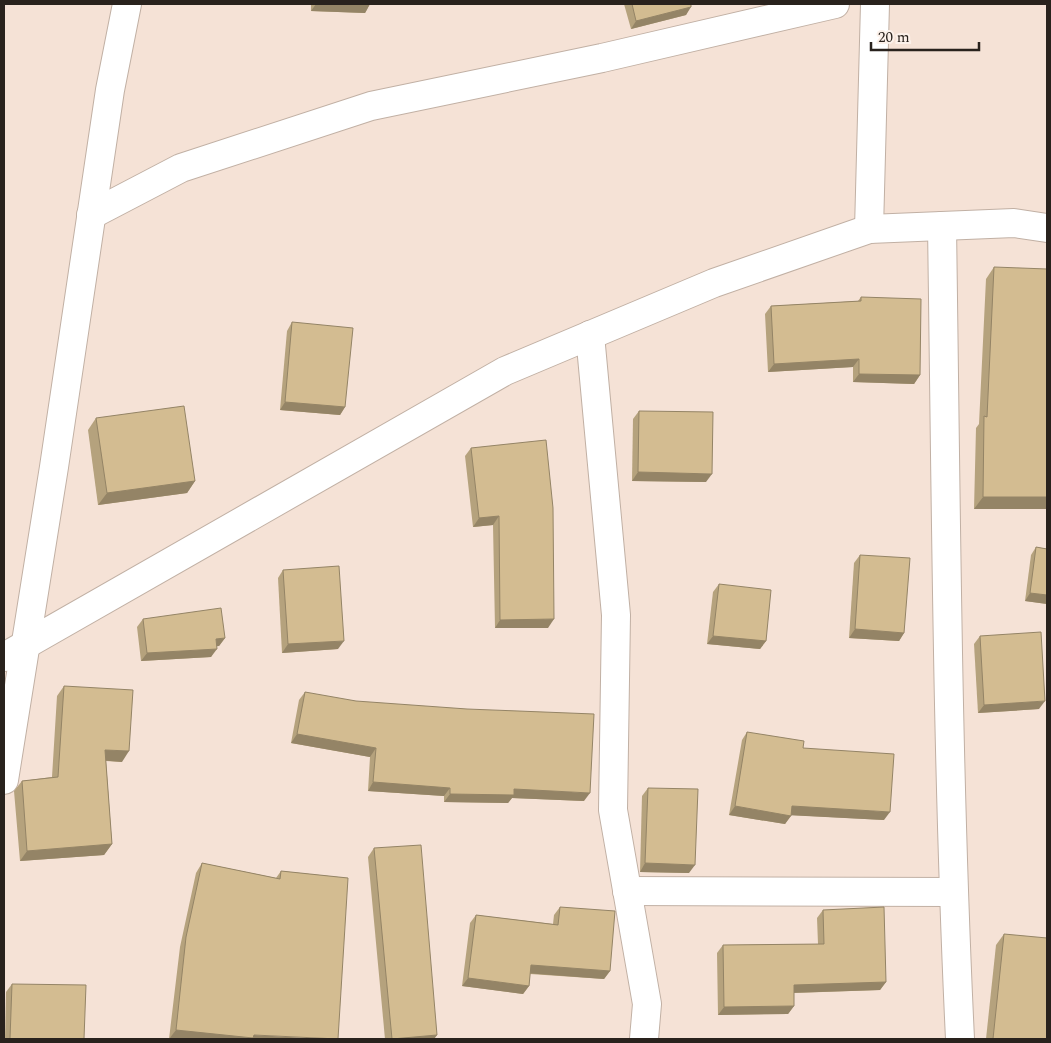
<svg xmlns="http://www.w3.org/2000/svg" width="1051" height="1043" font-family="Spectral,serif">
<style>
.lines{fill:none;stroke-linecap:round;stroke-linejoin:round}
.street-casing{stroke:#c1b0a4;stroke-width:30}
.street{stroke:#fff;stroke-width:28}
.wall{fill:#b5a27d}
.shaded-wall{fill:#948466}
.building{fill:#d3bc91;stroke:#948466}
</style>
<rect width="100%" height="100%" fill="#f5e2d6"/>
<g class="lines">
<defs>
<g id="street">
<path d="M 91,215 L 181,168 L 371,106 L 602,58 L 835,4"/>
<path d="M 942,226 C 946,497 947,768 960,1039"/>
<path d="M 869,229 L 875,4"/>
<path d="M 590,335 L 616,615 L 613,810 L 647,1004 L 644,1039"/>
<path d="M 4,657 L 505,371 L 714,283 L 869,229 L 1014,223 L 1047,228"/>
<path d="M 4,780 L 54,467 L 110,90 L 127,4"/>
<path d="M 627,891 L 953,892"/>
</g>
</defs>
<use href="#street" class="street-casing"/>
<use href="#street" class="street"/>
</g>
<g class="wall">
<path d="M 311,4 L 370,4 L 365,13 L 311,11 Z"/>
<path d="M 624,4 L 691,4 L 686,15 L 631,29 Z"/>
<path d="M 994,267 L 1047,509 L 974,509 L 976,428 L 979,424 L 986,279 Z"/>
<path d="M 861,297 L 920,375 L 914,384 L 853,382 L 853,367 L 768,372 L 765,314 L 771,306 L 858,301 Z"/>
<path d="M 292,322 L 345,407 L 340,415 L 280,410 L 287,331 Z"/>
<path d="M 639,411 L 706,482 L 632,481 L 633,419 Z"/>
<path d="M 96,418 L 195,481 L 187,493 L 98,505 L 88,430 Z"/>
<path d="M 471,448 L 548,628 L 495,628 L 493,525 L 473,527 L 465,456 Z"/>
<path d="M 1036,547 L 1047,549 L 1047,604 L 1025,601 L 1031,555 Z"/>
<path d="M 860,555 L 904,633 L 899,641 L 849,638 L 854,563 Z"/>
<path d="M 283,570 L 338,649 L 282,653 L 278,578 Z"/>
<path d="M 719,584 L 766,641 L 760,649 L 707,644 L 713,592 Z"/>
<path d="M 143,619 L 225,638 L 219,646 L 216,646 L 211,657 L 141,661 L 137,627 Z"/>
<path d="M 980,636 L 1039,709 L 978,713 L 974,644 Z"/>
<path d="M 64,686 L 122,762 L 106,761 L 112,844 L 104,855 L 20,861 L 14,791 L 22,781 L 52,777 L 57,696 Z"/>
<path d="M 305,692 L 584,801 L 512,798 L 508,803 L 444,802 L 444,796 L 368,791 L 370,757 L 291,743 L 299,700 Z"/>
<path d="M 747,732 L 884,820 L 791,815 L 785,824 L 729,815 L 742,740 Z"/>
<path d="M 648,788 L 689,873 L 640,872 L 642,796 Z"/>
<path d="M 374,848 L 437,1035 L 434,1039 L 385,1039 L 368,857 Z"/>
<path d="M 202,863 L 276,878 L 281,871 L 348,878 L 169,1039 L 180,947 L 196,873 Z"/>
<path d="M 560,907 L 610,971 L 604,979 L 530,974 L 529,986 L 523,994 L 462,986 L 470,923 L 476,915 L 553,924 L 554,915 Z"/>
<path d="M 823,910 L 886,982 L 880,990 L 794,993 L 794,1006 L 788,1014 L 718,1015 L 717,953 L 723,945 L 818,944 L 817,918 Z"/>
<path d="M 1004,934 L 1047,1039 L 986,1039 L 996,945 Z"/>
<path d="M 12,984 L 84,1039 L 5,1039 L 6,992 Z"/>
</g>
<g class="shaded-wall">
<path d="M 316,4 L 370,4 L 365,13 L 311,11 Z"/>
<path d="M 691,7 L 686,15 L 631,29 L 636,21 Z"/>
<path d="M 859,359 L 853,367 L 768,372 L 774,364 Z"/>
<path d="M 859,374 L 920,375 L 914,384 L 853,382 Z"/>
<path d="M 285,402 L 345,407 L 340,415 L 280,410 Z"/>
<path d="M 638,472 L 712,474 L 706,482 L 632,481 Z"/>
<path d="M 195,481 L 187,493 L 98,505 L 107,493 Z"/>
<path d="M 983,497 L 1047,497 L 1047,509 L 974,509 Z"/>
<path d="M 499,516 L 493,525 L 473,527 L 479,518 Z"/>
<path d="M 1030,593 L 1047,595 L 1047,604 L 1025,601 Z"/>
<path d="M 554,619 L 548,628 L 495,628 L 500,620 Z"/>
<path d="M 855,629 L 904,633 L 899,641 L 849,638 Z"/>
<path d="M 713,636 L 766,641 L 760,649 L 707,644 Z"/>
<path d="M 225,638 L 219,646 L 210,647 L 216,639 Z"/>
<path d="M 344,641 L 338,649 L 282,653 L 288,644 Z"/>
<path d="M 217,649 L 211,657 L 141,661 L 147,653 Z"/>
<path d="M 1045,701 L 1039,709 L 978,713 L 984,705 Z"/>
<path d="M 297,734 L 376,748 L 370,757 L 291,743 Z"/>
<path d="M 105,750 L 129,751 L 122,762 L 98,760 Z"/>
<path d="M 373,782 L 450,788 L 444,796 L 368,791 Z"/>
<path d="M 514,789 L 590,793 L 584,801 L 512,798 L 508,803 L 444,802 L 450,794 Z"/>
<path d="M 735,806 L 791,816 L 785,824 L 729,815 Z"/>
<path d="M 792,806 L 890,812 L 884,820 L 786,815 Z"/>
<path d="M 112,844 L 104,855 L 20,861 L 27,851 Z"/>
<path d="M 645,863 L 695,865 L 689,873 L 640,872 Z"/>
<path d="M 531,965 L 610,971 L 604,979 L 525,973 Z"/>
<path d="M 468,978 L 529,986 L 523,994 L 462,986 Z"/>
<path d="M 886,982 L 880,990 L 788,993 L 794,985 Z"/>
<path d="M 794,1006 L 788,1014 L 718,1015 L 724,1007 Z"/>
<path d="M 176,1030 L 254,1035 L 327,1039 L 169,1039 Z"/>
<path d="M 437,1035 L 434,1039 L 392,1039 Z"/>
</g>
<g class="building">
<path d="M 632,4 L 691,4 L 691,7 L 636,21 Z"/>
<path d="M 994,267 L 1047,269 L 1047,497 L 983,497 L 984,416 L 987,417 Z"/>
<path d="M 861,297 L 921,299 L 920,375 L 859,374 L 859,359 L 774,364 L 771,306 L 861,301 Z"/>
<path d="M 292,322 L 353,328 L 345,407 L 285,402 Z"/>
<path d="M 184,406 L 195,481 L 107,493 L 96,418 Z"/>
<path d="M 639,411 L 713,412 L 712,474 L 638,472 Z"/>
<path d="M 546,440 L 553,508 L 554,619 L 500,620 L 499,516 L 479,518 L 471,448 Z"/>
<path d="M 1036,547 L 1047,549 L 1047,595 L 1030,593 Z"/>
<path d="M 860,555 L 910,558 L 904,633 L 855,629 Z"/>
<path d="M 339,566 L 344,641 L 288,644 L 283,570 Z"/>
<path d="M 719,584 L 771,590 L 766,641 L 713,636 Z"/>
<path d="M 221,608 L 225,638 L 216,639 L 217,649 L 147,653 L 143,619 Z"/>
<path d="M 1041,632 L 1045,701 L 984,705 L 980,636 Z"/>
<path d="M 64,686 L 133,690 L 129,751 L 105,750 L 112,844 L 27,851 L 22,781 L 58,777 Z"/>
<path d="M 305,692 L 356,701 L 467,709 L 594,714 L 590,793 L 514,789 L 514,795 L 450,794 L 450,788 L 373,782 L 376,748 L 297,734 Z"/>
<path d="M 747,732 L 804,741 L 803,748 L 894,754 L 890,812 L 792,806 L 791,816 L 735,806 Z"/>
<path d="M 648,788 L 698,789 L 695,865 L 645,863 Z"/>
<path d="M 421,845 L 437,1035 L 392,1039 L 374,848 Z"/>
<path d="M 202,863 L 280,879 L 281,871 L 348,878 L 338,1039 L 254,1035 L 253,1038 L 176,1030 L 186,937 Z"/>
<path d="M 560,907 L 615,911 L 610,971 L 531,965 L 529,986 L 468,978 L 476,915 L 558,925 Z"/>
<path d="M 884,907 L 886,982 L 794,985 L 794,1006 L 724,1007 L 723,945 L 824,944 L 823,910 Z"/>
<path d="M 1004,934 L 1047,938 L 1047,1039 L 993,1039 Z"/>
<path d="M 12,984 L 86,985 L 84,1039 L 10,1039 Z"/>
</g>
<rect width="1051" height="1043" fill="none" stroke="#29221d" stroke-width="10"/>
<path d="M871 42v8h108v-8" fill="none" stroke="#29221d" stroke-width="2.5"/>
<text x="878" y="42" font-size="15" fill="#29221d" stroke="#fcf1ea" stroke-width="4" paint-order="stroke">20 m</text>
</svg>
